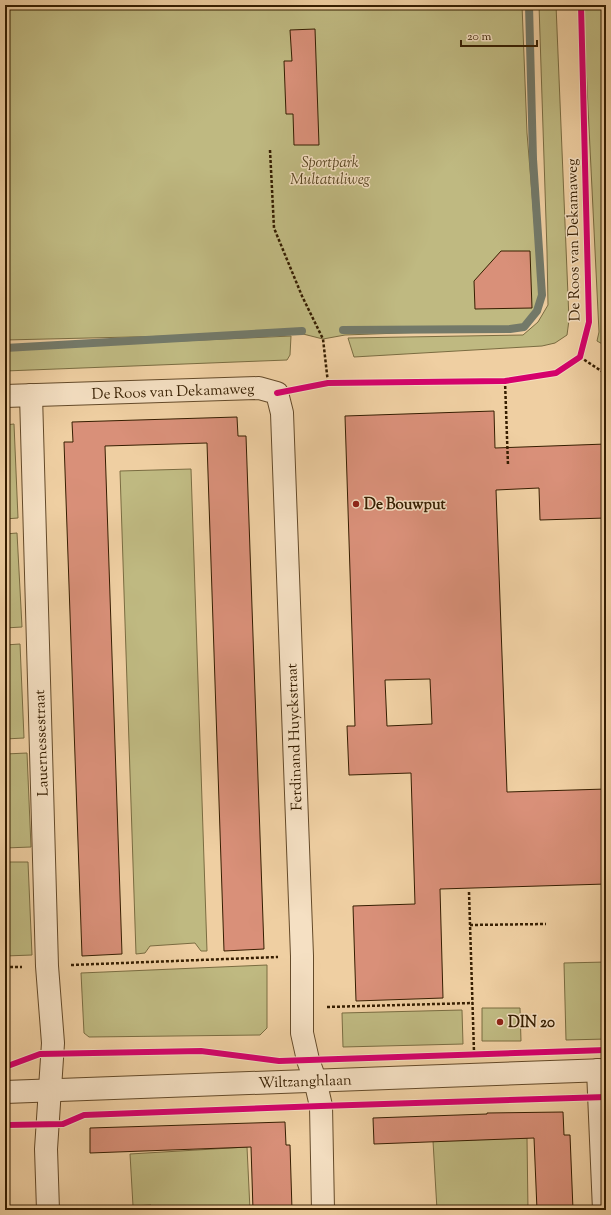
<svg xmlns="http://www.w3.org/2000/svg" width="611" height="1215" font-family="'Sorts Mill Goudy',serif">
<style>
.green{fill:#bfb981;stroke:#7a6c41}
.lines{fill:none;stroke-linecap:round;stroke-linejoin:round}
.stream{stroke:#737969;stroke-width:8}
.building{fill:#d99079;stroke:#361e01;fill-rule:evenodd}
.minor-casing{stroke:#644a29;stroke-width:24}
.path{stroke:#361e01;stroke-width:2.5;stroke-dasharray:3 2;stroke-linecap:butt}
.minor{stroke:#f5e0c3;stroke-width:22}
.cycleway-casing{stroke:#f5e0c3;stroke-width:8}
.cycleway{stroke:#d6006c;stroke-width:6}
.poi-dot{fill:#8f2418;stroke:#f5e0c3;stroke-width:1.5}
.labels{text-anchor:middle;stroke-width:3;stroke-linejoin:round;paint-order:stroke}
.park-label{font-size:15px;font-style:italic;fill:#584521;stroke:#f5e0c3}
.street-label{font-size:15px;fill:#361e01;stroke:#f5e0c3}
.poi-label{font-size:15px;font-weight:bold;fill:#361e01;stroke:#f5e0c3;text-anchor:start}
</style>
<rect width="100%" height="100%" fill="#efcfa2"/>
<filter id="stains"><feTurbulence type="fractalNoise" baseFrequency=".005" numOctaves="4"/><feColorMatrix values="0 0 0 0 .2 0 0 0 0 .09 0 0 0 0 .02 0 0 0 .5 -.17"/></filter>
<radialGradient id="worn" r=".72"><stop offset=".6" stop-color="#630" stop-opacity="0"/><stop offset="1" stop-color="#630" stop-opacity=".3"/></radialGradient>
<g class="green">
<path d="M 5,5 L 522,5 L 527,133 L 541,304 L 537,314 L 530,324 L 510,329 L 345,335 L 323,339 L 299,333 L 5,340 Z"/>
<path d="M 539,5 L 556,5 L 569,320 L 567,335 L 555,343 L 542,346 L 354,357 L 348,338 L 523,335 L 538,322 L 548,305 L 547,251 Z"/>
<path d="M 583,5 L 606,5 L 606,346 L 597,341 L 599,332 Z"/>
<path d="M 291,336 L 290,355 L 287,360 L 5,371 L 5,349 Z"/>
<path d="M 14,424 L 18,518 L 5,519 L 5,425 Z"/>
<path d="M 191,469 L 207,951 L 201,951 L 195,943 L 150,946 L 145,953 L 136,954 L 120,471 Z"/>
<path d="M 17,533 L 22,627 L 5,628 L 5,534 Z"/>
<path d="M 20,644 L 24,738 L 5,739 L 5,645 Z"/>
<path d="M 27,753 L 31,847 L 5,848 L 5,754 Z"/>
<path d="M 5,862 L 28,862 L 32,955 L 5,956 Z"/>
<path d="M 606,962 L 606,1039 L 566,1040 L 564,963 Z"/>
<path d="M 267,965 L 267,1028 L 260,1035 L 89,1037 L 84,1033 L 81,973 Z"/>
<path d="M 482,1008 L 520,1008 L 521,1041 L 482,1041 Z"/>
<path d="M 462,1010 L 463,1044 L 343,1047 L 342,1013 Z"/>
<path d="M 527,1138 L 528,1210 L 437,1210 L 433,1141 Z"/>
<path d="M 247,1147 L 250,1210 L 151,1210 L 151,1205 L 133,1206 L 130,1154 Z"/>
</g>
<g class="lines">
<g class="stream">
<path d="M 343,330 L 510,329 L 524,327 L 537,311 L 542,295 L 533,159 L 529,5"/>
<path d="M 5,348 L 302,331"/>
</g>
</g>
<g class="building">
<path d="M 315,29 L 319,145 L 294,145 L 293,114 L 286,114 L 284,61 L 292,61 L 290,30 Z"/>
<path d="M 501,251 L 530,251 L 532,308 L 475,309 L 474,281 Z"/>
<path d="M 494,411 L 495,448 L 606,444 L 606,518 L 540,520 L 539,488 L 496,490 L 507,792 L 606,789 L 606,884 L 440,889 L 443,998 L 356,1001 L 353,906 L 415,904 L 411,773 L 349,775 L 347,726 L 355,726 L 345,416 ZM 430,679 L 432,724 L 387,726 L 385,680 Z"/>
<path d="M 237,417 L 238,436 L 246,436 L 264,949 L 224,951 L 207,443 L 105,446 L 122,954 L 82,956 L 64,442 L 73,442 L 72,422 Z"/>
<path d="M 563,1112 L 564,1135 L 570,1135 L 573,1210 L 537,1210 L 534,1138 L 374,1144 L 373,1118 L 487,1114 L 487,1113 Z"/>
<path d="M 285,1122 L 286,1145 L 290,1145 L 292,1210 L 253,1210 L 251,1147 L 90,1153 L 90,1128 Z"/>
</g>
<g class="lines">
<defs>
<g id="minor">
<path d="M 31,395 L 47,966 L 53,1043 L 46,1149 L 48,1210"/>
<path d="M 5,396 L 259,388 L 277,393 L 282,413 L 302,956 L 302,1033 L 308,1060 L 315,1080 L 321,1106 L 323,1210"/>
<path d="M 598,1070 L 604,1210"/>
<path d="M 5,1092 L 606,1070"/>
</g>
</defs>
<use href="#minor" class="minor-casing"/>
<g class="path">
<path d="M 270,150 L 274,228 L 302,296 L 323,339 L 328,383"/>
<path d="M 580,357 L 606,374"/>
<path d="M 505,381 L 508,465"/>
<path d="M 469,892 L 474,1052"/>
<path d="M 470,925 L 546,924"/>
<path d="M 71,965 L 278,957"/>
<path d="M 5,967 L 22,967"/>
<path d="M 327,1007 L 473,1003"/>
</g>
<use href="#minor" class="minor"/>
<defs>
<g id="cycleway">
<path d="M 277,393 L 328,383 L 505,381 L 556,373 L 580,357 L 589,322 L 581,5"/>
<path d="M 5,1067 L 40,1054 L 201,1051 L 279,1061 L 606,1050"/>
<path d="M 5,1125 L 63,1124 L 84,1115 L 321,1106 L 606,1097"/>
</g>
</defs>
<use href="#cycleway" class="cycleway-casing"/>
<use href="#cycleway" class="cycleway"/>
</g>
<g class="poi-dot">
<circle cx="356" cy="504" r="4"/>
<circle cx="500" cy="1022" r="4"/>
</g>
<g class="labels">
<g class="park-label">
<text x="330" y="167">Sportpark<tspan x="330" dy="17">Multatuliweg</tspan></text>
</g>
<g class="street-label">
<text transform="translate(573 240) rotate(-91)" y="5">De Roos van Dekamaweg</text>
<text transform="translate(173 391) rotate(-2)" y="5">De Roos van Dekamaweg</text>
<text transform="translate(294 737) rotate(-92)" y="5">Ferdinand Huyckstraat</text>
<text transform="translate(41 743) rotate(-92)" y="5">Lauernessestraat</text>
<text transform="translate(305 1081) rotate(-2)" y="5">Wiltzanghlaan</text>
</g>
<g class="poi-label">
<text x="364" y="509">De Bouwput</text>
<text x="508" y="1027">DIN 20</text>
</g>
</g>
<rect width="611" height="1215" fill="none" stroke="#efcfa2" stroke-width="20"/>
<rect x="6" y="6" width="599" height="1203" fill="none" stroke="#361e01" stroke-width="2"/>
<rect x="10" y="10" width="591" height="1195" fill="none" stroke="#361e01"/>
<path d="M461 40v6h76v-6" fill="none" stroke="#361e01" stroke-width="2"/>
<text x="467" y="40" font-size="12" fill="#361e01" stroke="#f5e0c3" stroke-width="3" paint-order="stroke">20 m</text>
<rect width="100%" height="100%" filter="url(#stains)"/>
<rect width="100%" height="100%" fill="url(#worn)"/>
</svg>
